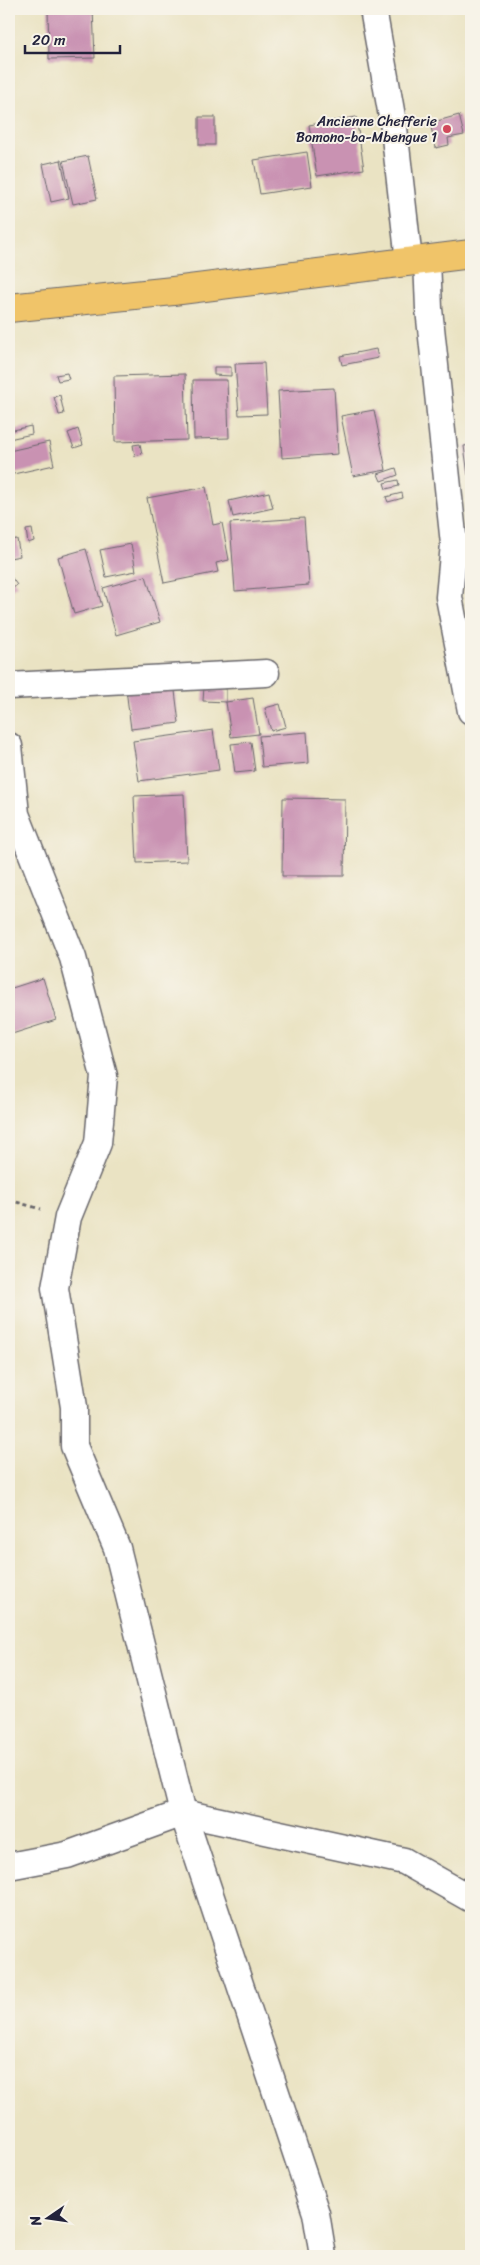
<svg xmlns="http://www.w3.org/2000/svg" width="480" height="2265" font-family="Sriracha,sans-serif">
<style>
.building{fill:#c992b2}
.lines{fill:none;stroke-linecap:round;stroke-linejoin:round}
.minor-casing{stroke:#68666b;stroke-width:29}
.trunk-casing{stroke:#68666b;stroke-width:30}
.path{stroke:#68666b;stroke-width:3;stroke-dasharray:4 4;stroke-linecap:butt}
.minor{stroke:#fff;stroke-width:26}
.trunk{stroke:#f0c469;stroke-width:28}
.poi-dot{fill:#d1495b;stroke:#f7f3e8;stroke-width:2}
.labels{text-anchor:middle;stroke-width:4;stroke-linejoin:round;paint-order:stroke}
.poi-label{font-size:14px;fill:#22223b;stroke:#f7f3e8;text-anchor:end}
</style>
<rect width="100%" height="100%" fill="#f7f3e8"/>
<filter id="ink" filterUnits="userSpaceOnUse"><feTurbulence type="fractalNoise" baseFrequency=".02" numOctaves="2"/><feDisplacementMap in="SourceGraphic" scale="10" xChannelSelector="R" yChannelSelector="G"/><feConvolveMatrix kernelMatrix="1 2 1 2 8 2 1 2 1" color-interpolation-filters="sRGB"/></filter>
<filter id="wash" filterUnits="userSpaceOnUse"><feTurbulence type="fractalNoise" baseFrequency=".0096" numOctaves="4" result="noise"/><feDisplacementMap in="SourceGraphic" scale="20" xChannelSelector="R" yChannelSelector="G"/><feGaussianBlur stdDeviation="1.12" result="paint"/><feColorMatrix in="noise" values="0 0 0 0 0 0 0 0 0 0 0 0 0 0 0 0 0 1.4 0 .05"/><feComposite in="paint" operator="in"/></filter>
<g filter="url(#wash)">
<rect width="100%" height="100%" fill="#eae3c3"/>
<g id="blocks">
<g class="building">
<path d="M 48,9 L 93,9 L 95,58 L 49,59 Z"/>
<path d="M 459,115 L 464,135 L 448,138 L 449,145 L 436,148 L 430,123 Z"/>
<rect x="199" y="117" width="16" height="28"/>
<path d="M 356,117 L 364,169 L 317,176 L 309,125 Z"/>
<path d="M 307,152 L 312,186 L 260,194 L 254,160 Z"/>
<path d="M 88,156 L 97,199 L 73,204 L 63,161 Z"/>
<path d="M 61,160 L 69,198 L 51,202 L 43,164 Z"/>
<path d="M 376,349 L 378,358 L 342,365 L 340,356 Z"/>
<path d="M 264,363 L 267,414 L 239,415 L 235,364 Z"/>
<path d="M 214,367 L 231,367 L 231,376 L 214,375 Z"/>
<path d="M 67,373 L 69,379 L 58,381 L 56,375 Z"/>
<path d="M 185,374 L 187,440 L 115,442 L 114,376 Z"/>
<path d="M 193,380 L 227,380 L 229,438 L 194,439 Z"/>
<path d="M 334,388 L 338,454 L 282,458 L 278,391 Z"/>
<path d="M 60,395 L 64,414 L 59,415 L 54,397 Z"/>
<path d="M 374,410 L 386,470 L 353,476 L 341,416 Z"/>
<path d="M 31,426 L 32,434 L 9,439 L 9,431 Z"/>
<path d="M 78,429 L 83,445 L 74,448 L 68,433 Z"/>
<path d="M 49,442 L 54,465 L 9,475 L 9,451 Z"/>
<path d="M 140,444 L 142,454 L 135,456 L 133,445 Z"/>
<path d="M 471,445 L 471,475 L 468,475 L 464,446 Z"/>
<path d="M 396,468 L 398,475 L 381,481 L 378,474 Z"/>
<path d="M 398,480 L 399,486 L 386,489 L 384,483 Z"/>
<path d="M 206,487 L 213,525 L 222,523 L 229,560 L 216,563 L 218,572 L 164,583 L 147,498 Z"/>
<path d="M 269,492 L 273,508 L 233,517 L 229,501 Z"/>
<path d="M 402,493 L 403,498 L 388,502 L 386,497 Z"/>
<path d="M 304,518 L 309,585 L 235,591 L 230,523 Z"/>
<path d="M 32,529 L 34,541 L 28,543 L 26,530 Z"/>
<path d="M 17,539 L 20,556 L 10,558 L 9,540 Z"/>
<path d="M 131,544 L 136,571 L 106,577 L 100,550 Z"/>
<path d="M 86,549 L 102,606 L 74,614 L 58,557 Z"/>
<path d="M 9,574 L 17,585 L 9,591 Z"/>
<path d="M 146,576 L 160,622 L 116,635 L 103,588 Z"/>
<path d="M 174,683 L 179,723 L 131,729 L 126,689 Z"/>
<path d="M 204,687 L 226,689 L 226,702 L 203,701 Z"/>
<path d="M 253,698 L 259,734 L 231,737 L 226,702 Z"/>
<path d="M 280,704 L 286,727 L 271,731 L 265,708 Z"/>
<path d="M 213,730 L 219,770 L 139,781 L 133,741 Z"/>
<path d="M 307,732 L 309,763 L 262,767 L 259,736 Z"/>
<path d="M 251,742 L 255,771 L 235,773 L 231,744 Z"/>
<path d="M 184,794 L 187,861 L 137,863 L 134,796 Z"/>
<path d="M 283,798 L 345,799 L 344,876 L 282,876 Z"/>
<path d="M 43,978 L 56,1020 L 9,1035 L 9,989 Z"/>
</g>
</g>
</g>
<g filter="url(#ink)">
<use href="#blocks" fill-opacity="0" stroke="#68666b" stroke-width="1"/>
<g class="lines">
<defs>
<g id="minor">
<path d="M 373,9 L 394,128 L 409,261"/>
<path d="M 427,259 L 429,309 L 454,544 L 449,597 L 471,711"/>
<path d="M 9,686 L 266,673"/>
<path d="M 9,746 L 16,814 L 73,958 L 104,1076 L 98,1143 L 68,1217 L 55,1288 L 74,1407 L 74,1446 L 117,1548 L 183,1813 L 316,2213 L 323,2256"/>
<path d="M 9,1866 L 67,1855 L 183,1813 L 404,1861 L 471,1899"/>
</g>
<path id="trunk" d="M 9,308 L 173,291 L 471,254"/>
</defs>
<use href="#minor" class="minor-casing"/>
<use href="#trunk" class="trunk-casing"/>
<path class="path" d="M 9,1200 L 41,1209"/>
<use href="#minor" class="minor"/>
<use href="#trunk" class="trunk"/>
</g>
</g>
<circle class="poi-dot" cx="447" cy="129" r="5"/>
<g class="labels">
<g class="poi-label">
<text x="437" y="126">Ancienne Chefferie<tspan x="437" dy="16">Bomono-ba-Mbengue 1</tspan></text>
</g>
</g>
<rect width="480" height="2265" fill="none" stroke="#f7f3e8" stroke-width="30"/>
<g transform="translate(48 2218) rotate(257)" stroke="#f7f3e8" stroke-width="4" paint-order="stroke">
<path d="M0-4L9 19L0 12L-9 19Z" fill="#22223b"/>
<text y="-8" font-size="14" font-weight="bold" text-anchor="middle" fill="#22223b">N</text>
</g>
<path d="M25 45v8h95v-8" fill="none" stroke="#22223b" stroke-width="2.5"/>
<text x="32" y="45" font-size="15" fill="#22223b" stroke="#f7f3e8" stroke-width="4" paint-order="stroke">20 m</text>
</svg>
